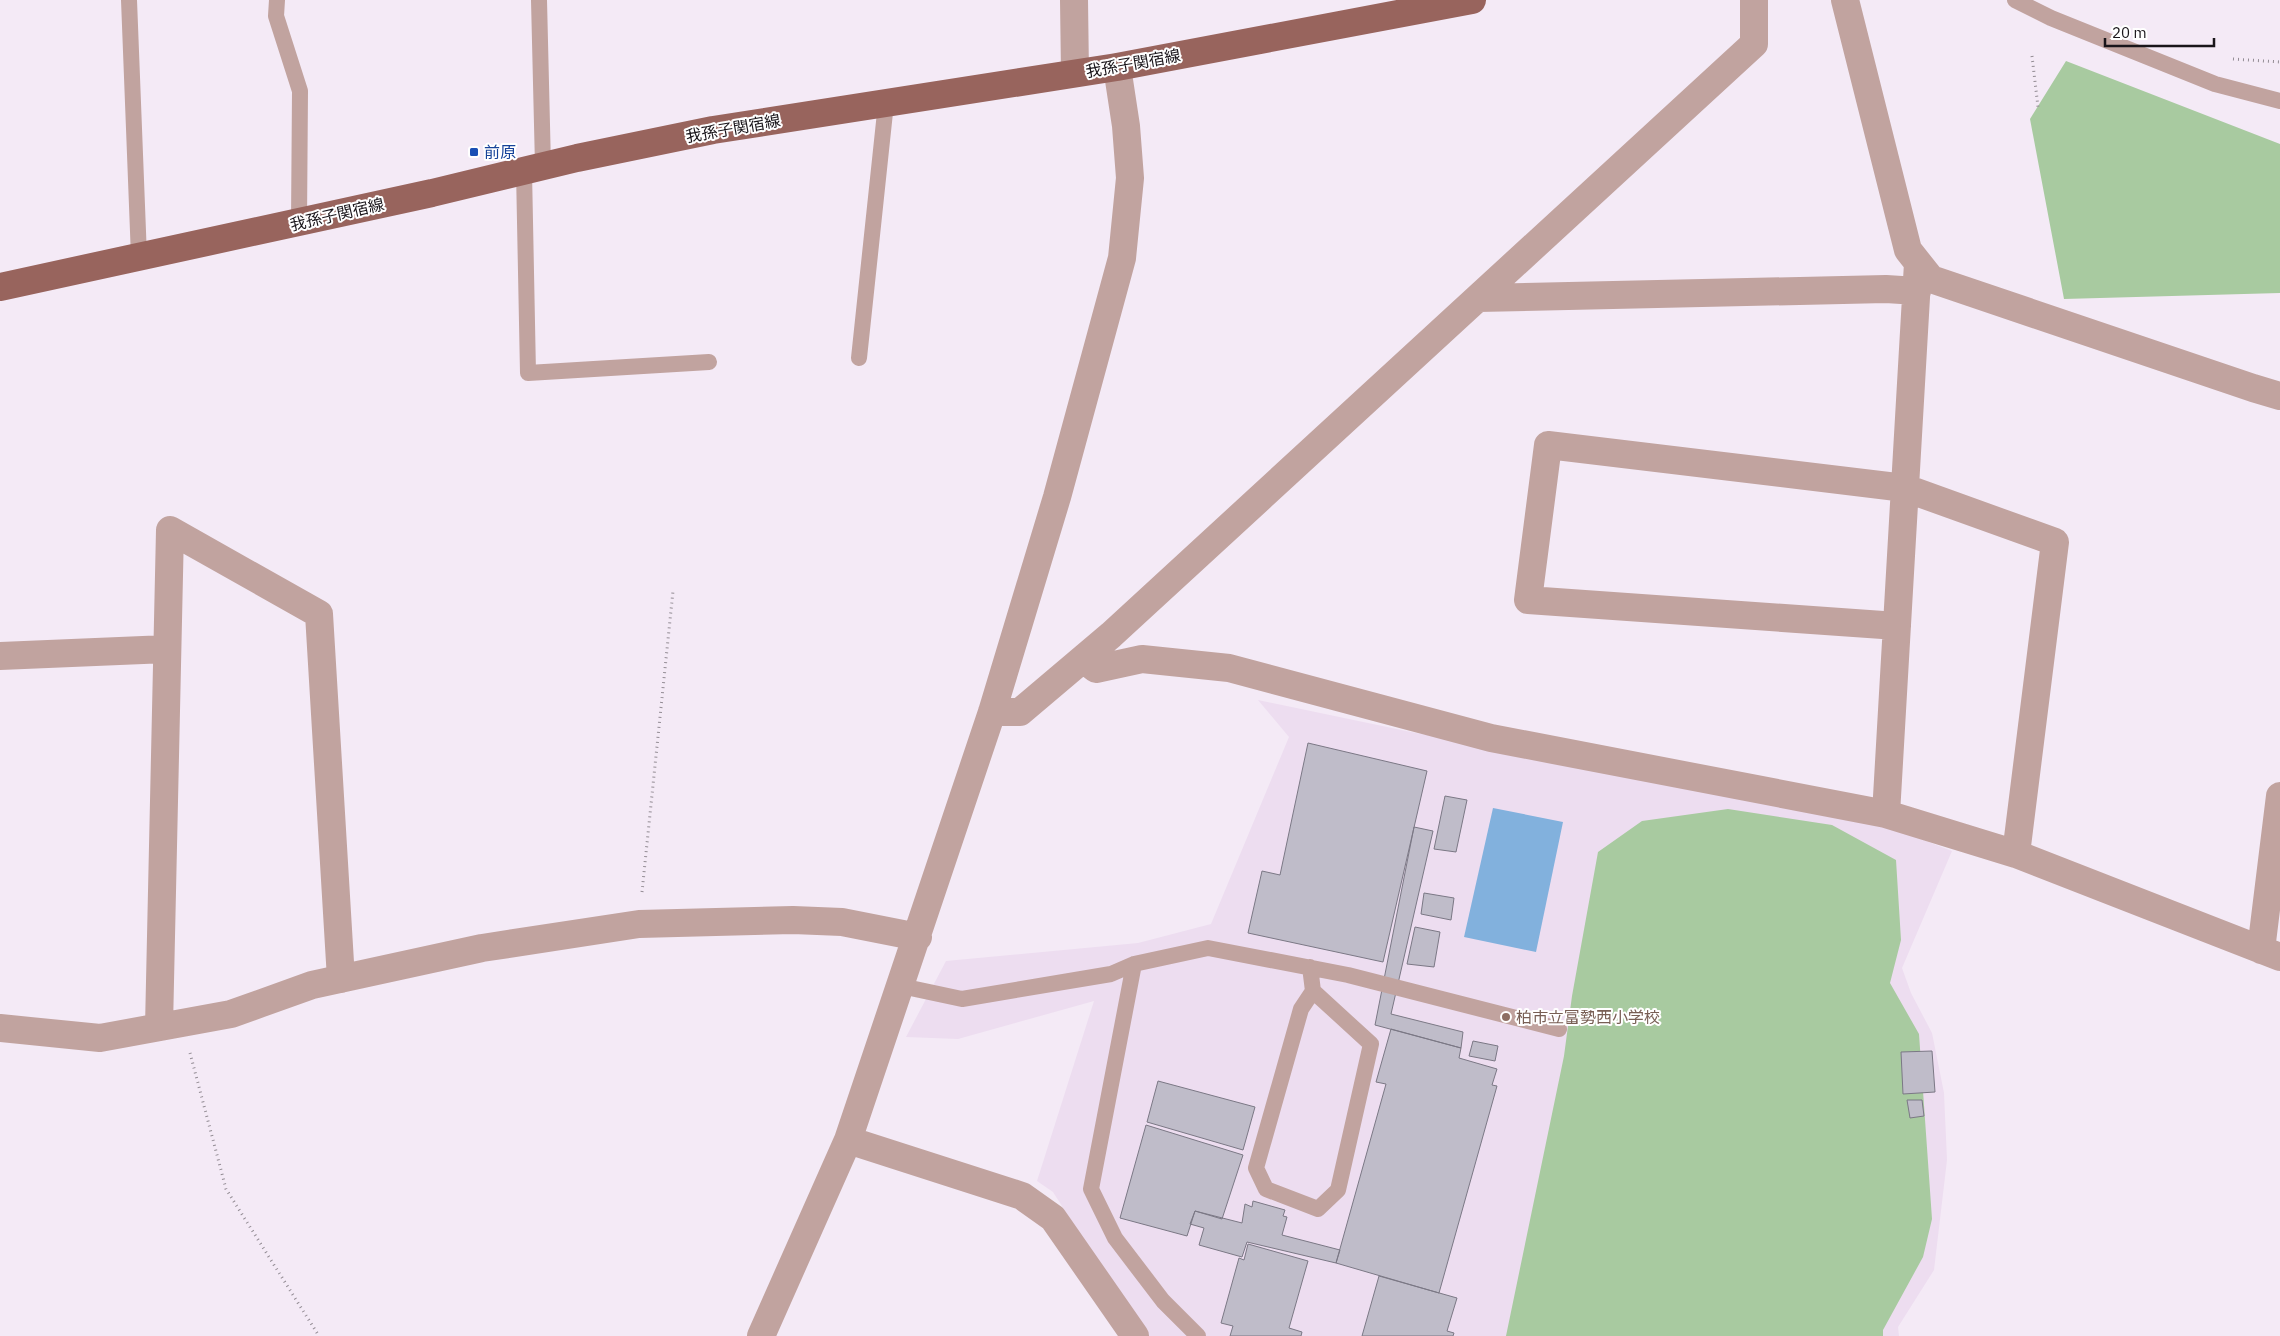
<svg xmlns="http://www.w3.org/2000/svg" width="2280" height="1336" viewBox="0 0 2280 1336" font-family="'IBM Plex Sans','Noto Sans JP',sans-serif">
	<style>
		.built { fill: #edddf0 }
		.green { fill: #a8caa0 }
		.water { fill: #82b1dd }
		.building { fill: #bfbcc9; stroke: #7b7885 }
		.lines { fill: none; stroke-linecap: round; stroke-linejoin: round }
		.path { stroke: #938c94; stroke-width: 3; stroke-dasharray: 1 4; stroke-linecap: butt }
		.lane { stroke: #c1a39f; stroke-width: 16 }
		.street { stroke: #c1a39f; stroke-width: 28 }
		.primary { stroke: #98645d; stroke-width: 28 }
		.transit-dot { fill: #1a4fb4; stroke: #fff; stroke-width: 2 }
		.education-dot { fill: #8d6e63; stroke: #fff; stroke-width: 2 }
		.labels { text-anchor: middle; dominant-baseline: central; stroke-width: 4; stroke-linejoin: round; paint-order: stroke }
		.street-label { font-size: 16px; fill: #19151a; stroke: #fff }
		.transit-label { font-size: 16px; fill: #164399; stroke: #fff; text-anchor: start }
		.education-label { font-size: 16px; fill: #785e54; stroke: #fff; text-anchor: start }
	</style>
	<rect width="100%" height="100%" fill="#f4eaf6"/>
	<path class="built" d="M1258,700L1411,732L1864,817L1952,851L1902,968L1911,993L1932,1033L1944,1093L1947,1160L1934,1270L1898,1327L1899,1336H1145L1053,1192L1037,1181L1094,1001L958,1039L906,1037L946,961L1138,943L1211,924L1289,737Z"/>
	<path class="green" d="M2066,61L2280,144V293L2064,299L2030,119Z
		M1728,809L1832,825L1896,860L1901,940L1890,983L1919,1034L1932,1219L1923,1257L1883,1330V1336H1506L1564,1056L1572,996L1598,852L1642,821Z"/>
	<path class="water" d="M1493,808L1563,822L1536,952L1464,937Z"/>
	<path class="building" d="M1308,743L1427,771L1383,962L1248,933L1262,871L1280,875Z
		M1445,796L1467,800L1456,852L1434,849Z
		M1414,827L1433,831L1391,1014L1463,1032L1461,1048L1375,1025Z
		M1424,893L1454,898L1451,920L1421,914Z
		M1415,927L1440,932L1434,967L1407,964Z
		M1391,1029L1461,1048L1459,1058L1497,1069L1492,1085L1497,1086L1439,1293L1336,1263L1386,1084L1376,1082Z
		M1473,1041L1498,1046L1495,1061L1469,1056Z
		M1932,1051L1935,1092L1903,1094L1901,1052Z
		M1158,1081L1255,1107L1243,1150L1147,1122Z
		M1907,1100H1922L1924,1116L1910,1118Z
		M1146,1125L1243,1155L1222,1219L1195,1211L1187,1236L1120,1218Z
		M1253,1201L1285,1210L1283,1216L1287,1217L1282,1235L1340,1250L1336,1263L1247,1242L1242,1257L1199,1245L1204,1228L1190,1224L1195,1211L1242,1223L1245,1204L1252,1207Z
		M1248,1244L1308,1261L1289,1328L1302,1332L1301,1336H1230L1233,1326L1221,1323L1239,1258L1244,1260Z
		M1379,1276L1457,1298L1447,1331L1454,1333L1453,1336H1362Z"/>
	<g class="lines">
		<path class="path" d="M2032,56L2038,107
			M2233,59L2280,62
			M642,892L673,591
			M190,1053L226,1189L319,1336"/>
		<path class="lane" d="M129,0L139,257
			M277,0L276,16L300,91L299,222
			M539,0L543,166
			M2015,0L2051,18L2215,84L2280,101
			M524,171L528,373L709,362
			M859,358L886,103
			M1134,964L1091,1189L1115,1238L1163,1301L1198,1336
			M1310,967L1313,991L1371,1044L1338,1190L1318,1209L1266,1189L1256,1168L1301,1009L1313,991
			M901,986L962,999L1111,974L1134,964L1208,948L1348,975L1559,1029"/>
		<path class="street" d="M1074,0L1075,73
			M1845,0L1908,250L1931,279L2253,388L2280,396
			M1478,298L1886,289L1917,291
			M1897,626L1528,600L1548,445L1905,488L2055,542L2016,854
			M0,656L167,649
			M1083,659L1096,669L1142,659L1229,668L1491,738L1886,814L2016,854L2280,957
			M992,712H1020L1111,635L1754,44V0
			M1886,814L1918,263
			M2261,950L2280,796
			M159,1027L170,530L319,614L341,979
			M0,1028L100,1038L231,1014L312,985L482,948L639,924L793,920L842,922L918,937
			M848,1140L1022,1196L1053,1218L1135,1336
			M761,1336L848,1140L992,712L1057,497L1122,258L1130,178L1126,126L1117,67"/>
		<path class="primary" d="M0,287L432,193L577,158L713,130L1117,67L1472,0"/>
	</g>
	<rect class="transit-dot" x="469" y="147" width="10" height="10" rx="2.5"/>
	<circle class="education-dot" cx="1506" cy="1017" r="5"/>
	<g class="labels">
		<g class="street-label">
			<text transform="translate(1133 63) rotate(-10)">我孫子関宿線</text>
			<text transform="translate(733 128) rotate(-10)">我孫子関宿線</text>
			<text transform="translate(337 214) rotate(-13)">我孫子関宿線</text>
		</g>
		<g class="transit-label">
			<text x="484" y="152">前原</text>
		</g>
		<g class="education-label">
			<text x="1516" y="1017">柏市立富勢西小学校</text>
		</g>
	</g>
	<path d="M2105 38v8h109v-8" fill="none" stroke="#19151a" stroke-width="2.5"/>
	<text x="2112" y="38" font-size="15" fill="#19151a" stroke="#ffffff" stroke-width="4" paint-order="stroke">20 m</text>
</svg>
